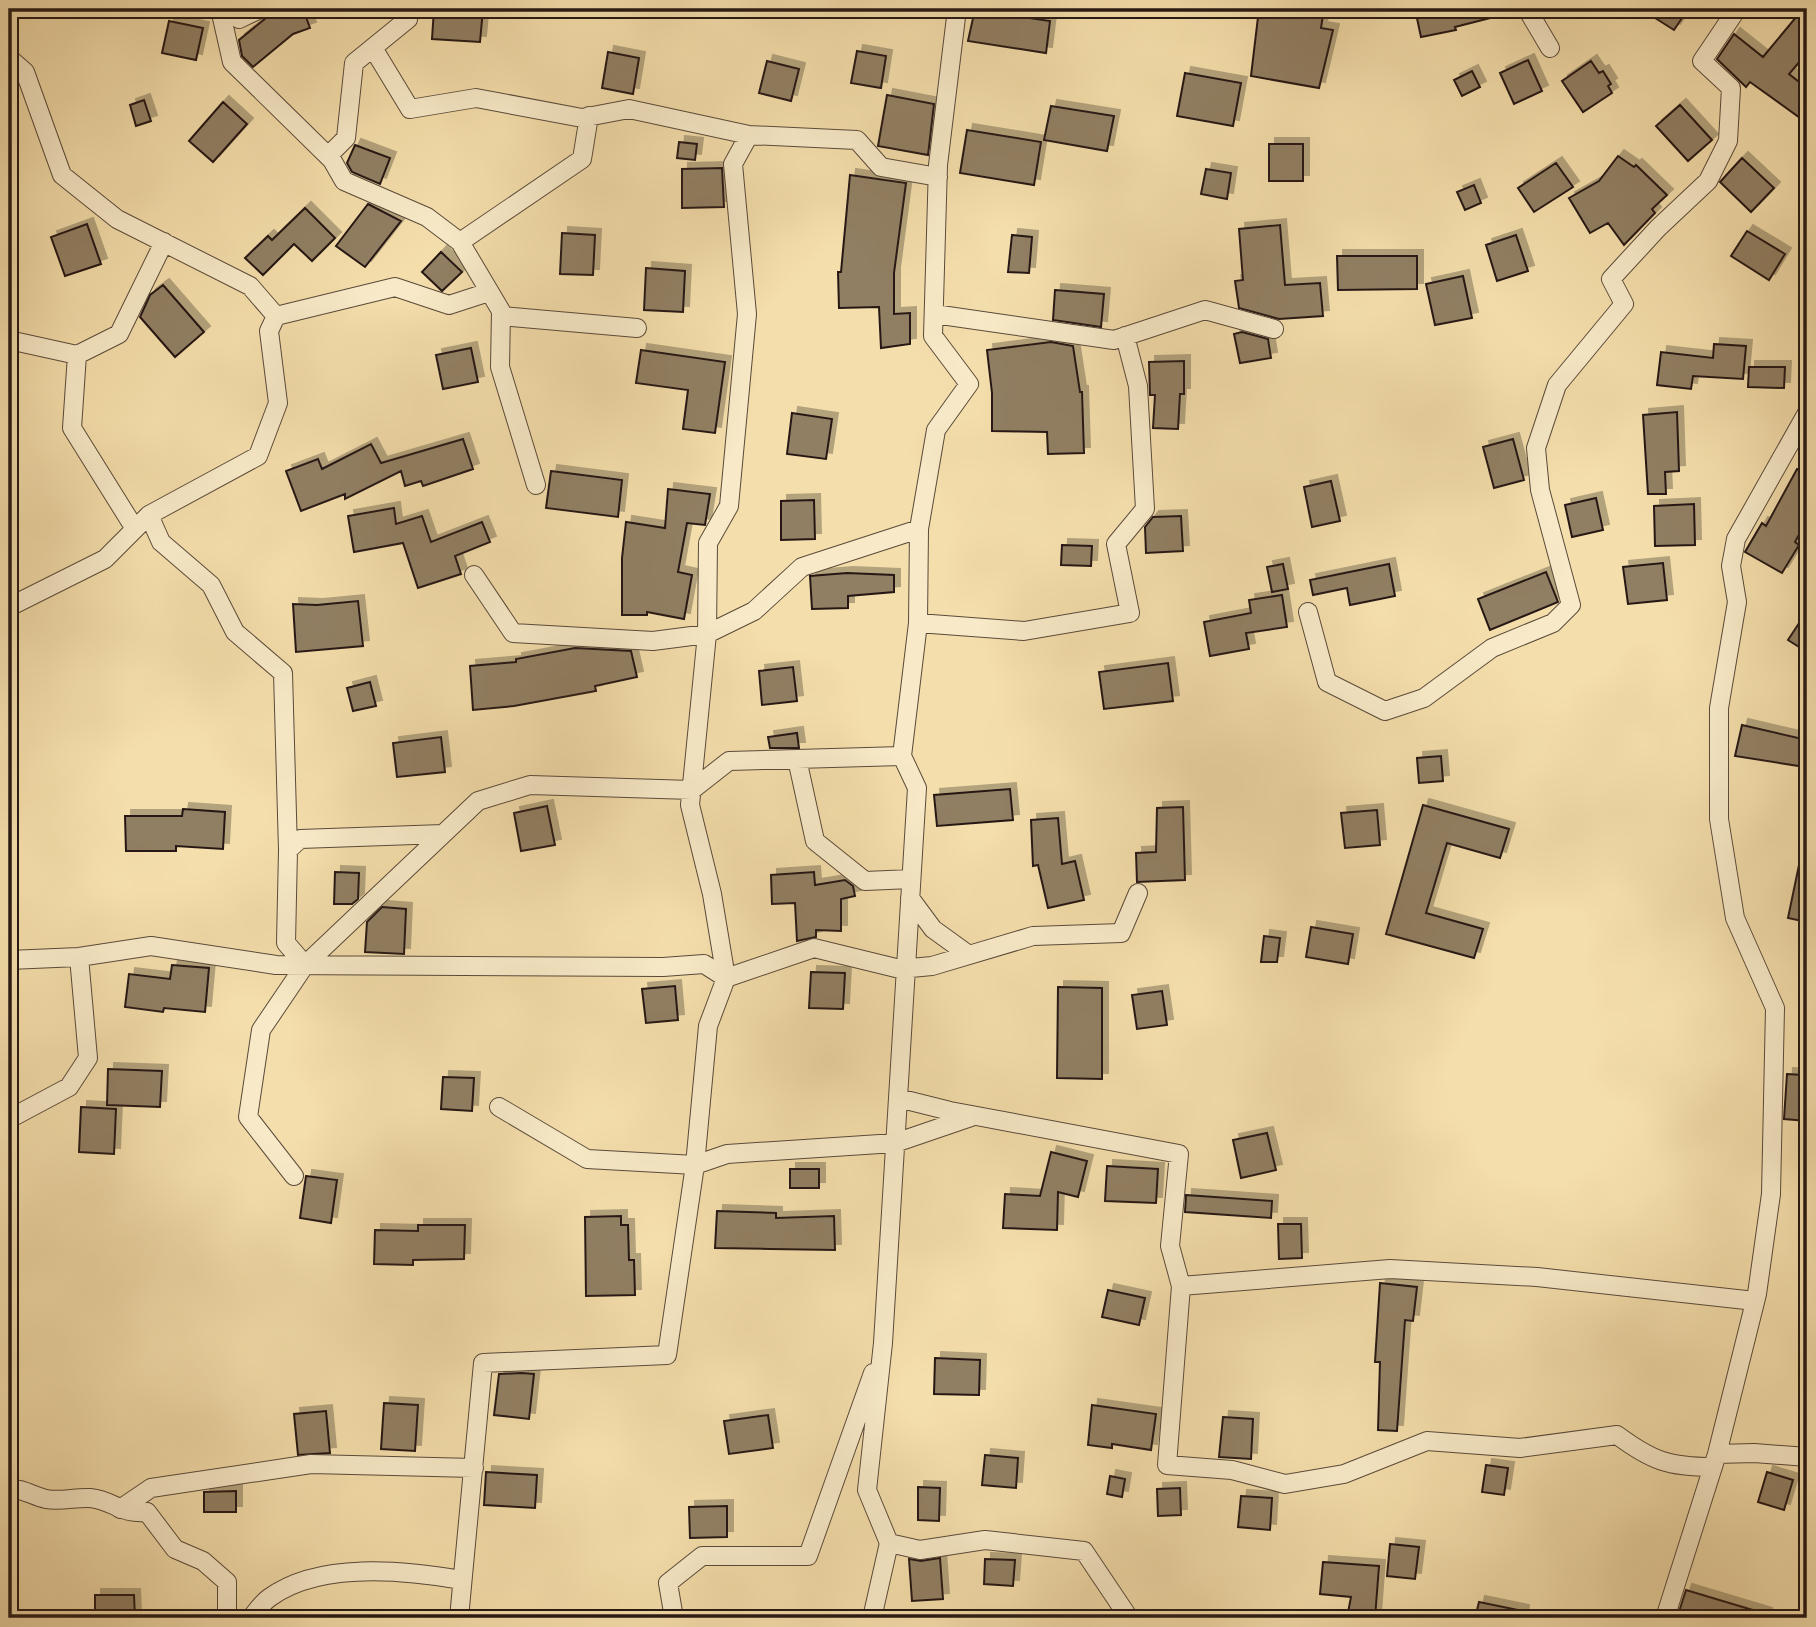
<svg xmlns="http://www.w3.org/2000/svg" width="1816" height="1627" viewBox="0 0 1816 1627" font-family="'EB Garamond',serif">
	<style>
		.building { fill: #917f63; stroke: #261914; stroke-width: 2; filter: url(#shadow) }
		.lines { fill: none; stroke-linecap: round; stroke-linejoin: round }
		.minor-casing { stroke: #5a4a3a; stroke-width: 20 }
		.minor { stroke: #f8eac8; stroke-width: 18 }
	</style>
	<defs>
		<filter id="shadow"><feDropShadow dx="6" dy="-6" stdDeviation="0" flood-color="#0004"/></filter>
	</defs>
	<rect width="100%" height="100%" fill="#f4deab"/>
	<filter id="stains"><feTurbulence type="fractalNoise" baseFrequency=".00286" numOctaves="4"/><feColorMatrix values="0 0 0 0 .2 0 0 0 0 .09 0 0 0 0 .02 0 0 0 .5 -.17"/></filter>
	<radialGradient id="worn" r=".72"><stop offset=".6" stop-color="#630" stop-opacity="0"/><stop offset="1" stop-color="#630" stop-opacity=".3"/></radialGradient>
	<path class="building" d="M277,9H303L310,28L293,34L253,67L242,56L239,40Z
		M434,9H483L480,42L432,39Z
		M975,9H1010L1009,15L1050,21L1046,53L968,41Z
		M1263,9H1324L1321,28L1333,30L1319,88L1251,76L1258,17L1262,18Z
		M1415,9H1505L1506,14L1455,27L1456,30L1421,37Z
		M1641,9H1688L1674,30Z
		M1797,16L1807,25V53L1789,74L1807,88V123L1750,82L1746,87L1717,59L1734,34L1763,57Z
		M169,21L203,28L196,60L162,53Z
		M857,51L886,56L881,88L851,83Z
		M608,52L639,58L633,94L602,88Z
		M1528,60L1542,91L1514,104L1500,73Z
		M767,61L799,69L791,101L759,93Z
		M1591,61L1599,73L1603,71L1611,84L1608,86L1612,93L1583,112L1562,81Z
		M1472,71L1480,87L1462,96L1454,80Z
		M1185,73L1241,83L1233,126L1177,116Z
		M887,95L934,104L928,155L878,146Z
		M144,100L151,121L136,126L130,105Z
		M223,102L247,124L213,162L189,141Z
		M1680,105L1712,140L1688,161L1656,126Z
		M1051,106L1114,116L1107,151L1044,140Z
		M967,130L1041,142L1034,185L960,173Z
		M679,142L697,144L695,160L677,158Z
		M1269,144H1303V181H1269Z
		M355,145L390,158L380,184L352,172L347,163Z
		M1618,156L1634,167L1636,165L1667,195L1652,209L1655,213L1624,245L1608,223L1590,233L1569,198L1599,181Z
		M1742,158L1774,188L1751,212L1720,182Z
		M1556,163L1573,187L1534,212L1518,188Z
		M722,168L724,207L682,208V169Z
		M1206,169L1231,173L1227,199L1201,194Z
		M850,175L906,183L894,273V314L910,313V344L881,348L879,307L839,308L838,272H841Z
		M1474,185L1481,203L1465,210L1457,192Z
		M368,204L401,221L365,267L336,246Z
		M305,208L335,238L312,261L294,244L263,275L245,258L268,236L272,240Z
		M87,224L101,264L65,276L51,237Z
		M1280,225L1285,285L1320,283L1323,316L1279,319L1239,308L1235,281L1243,280L1239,229Z
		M1747,231L1785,254L1769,280L1731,256Z
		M562,233L595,235L593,275L560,274Z
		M1012,235L1032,237L1029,273L1008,272Z
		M1516,235L1528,271L1497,281L1486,245Z
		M441,252L462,272L442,291L422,272Z
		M1337,256H1417V289L1338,290Z
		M646,268L685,271L683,312L644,310Z
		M1463,276L1472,318L1435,325L1426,284Z
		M163,285L204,332L175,357L140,317L150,295Z
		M1055,290L1104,294L1101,327L1053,320Z
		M1242,332L1268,339L1271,358L1240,363L1234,334Z
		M1051,342L1073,346L1080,392H1082L1084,453L1048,454L1047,432L992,431V393L987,350Z
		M1714,344L1746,346L1743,379L1693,376L1691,389L1657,385L1661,352L1713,358Z
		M471,348L478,382L443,389L436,355Z
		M641,350L725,362L715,433L683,429L688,390L636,383Z
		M1184,361V394H1180L1178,429L1153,428L1155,395H1150L1149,362Z
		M1749,367H1785L1784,388L1748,387Z
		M1677,412L1679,471L1665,472L1666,494H1648L1643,415Z
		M792,413L832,419L826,459L787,454Z
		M463,439L473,469L423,486L421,481L405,486L401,471L345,499V494L301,511L286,471L318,459L322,469L371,444L381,463Z
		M1513,439L1524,480L1494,488L1483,447Z
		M1797,469L1807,474V520L1795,542L1799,545L1782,573L1745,552L1762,523L1766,526Z
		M551,471L622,480L618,517L546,508Z
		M1331,481L1340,521L1312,527L1304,487Z
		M668,489L710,494L705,525L687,523L678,572L692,575L684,619L647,612V615H622V558L626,522L665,528Z
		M1596,498L1603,530L1572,537L1565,505Z
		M814,500L815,539L781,540V501Z
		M1694,504L1695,545L1655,546L1654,506Z
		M394,508L396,524L422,516L431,542L482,522L490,542L455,556L461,574L418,588L403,543L354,552L348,516Z
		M1181,516L1183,551L1146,553L1145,527L1153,517Z
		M1062,545L1092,546L1091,566L1061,565Z
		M1663,563L1667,600L1628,604L1623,567Z
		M1283,564L1288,589L1272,592L1267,567Z
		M1389,564L1395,596L1350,605L1347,588L1313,595L1310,580Z
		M1546,572L1558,602L1490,630L1478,599Z
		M847,573L894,575V592L848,596V608L812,609L810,576Z
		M1282,595L1287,627L1246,633L1249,649L1210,656L1204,622L1251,613L1249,600Z
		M358,601L363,646L296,652L293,604L317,605Z
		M1807,611V652L1788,640Z
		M575,648L631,651L637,677L595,686L596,691L514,706L473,710L470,666L516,662V659Z
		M1168,663L1173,701L1104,709L1099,672Z
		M793,667L797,701L762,705L759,671Z
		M370,682L376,706L353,711L347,688Z
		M1742,725L1807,740L1805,767L1735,756Z
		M797,733L799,748H770L768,737Z
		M441,737L445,772L397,777L393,743Z
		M1441,756L1443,781L1419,783L1417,758Z
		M1010,789L1013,820L937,826L934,795Z
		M1423,805L1509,829L1500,858L1447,843L1426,913L1483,929L1474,958L1386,934Z
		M547,806L555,845L521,851L514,813Z
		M1183,807L1185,880L1137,882L1136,853L1156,852L1157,808Z
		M183,809L225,812L223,849L176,846V851H126L125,816H182Z
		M1377,810L1380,845L1345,848L1341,813Z
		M1058,818L1062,864L1075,861L1084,900L1048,908L1038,865L1033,866L1031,820Z
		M1800,860L1807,861V922L1788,918Z
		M335,872L359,873L358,899L352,904H334Z
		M814,872L815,885L845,880L853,886L855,896L841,899V931L816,930V937L797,941L795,903L772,904L771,875Z
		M382,907L406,909L404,954L365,952L367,922Z
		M1311,927L1353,934L1348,964L1306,957Z
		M1264,936L1280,938L1277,962H1261Z
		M172,965L209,968L205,1012L164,1008L163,1012L125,1007L129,974L170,979Z
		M811,972L845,973L843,1009L809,1008Z
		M675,986L678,1020L646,1023L642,989Z
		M1058,987L1102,988V1079L1057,1078Z
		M1162,991L1167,1025L1137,1029L1132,995Z
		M108,1069L162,1071L160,1107L107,1105Z
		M1787,1074L1803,1075L1802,1094H1807V1121L1784,1119Z
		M443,1077L474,1078L472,1111L441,1109Z
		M81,1107L116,1109L114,1154L79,1152Z
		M1267,1133L1276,1170L1241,1178L1233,1140Z
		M1051,1152L1087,1161L1078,1197L1058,1192L1057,1230L1003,1228L1005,1194L1040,1196Z
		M1107,1166L1158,1169L1156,1203L1105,1201Z
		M790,1169H819V1188H790Z
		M306,1176L337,1180L331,1223L300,1218Z
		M1186,1195L1272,1201L1271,1218L1185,1212Z
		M717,1211L776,1213V1218L834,1216L835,1250L715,1248Z
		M621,1216V1225H628L629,1260H634L635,1295L586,1296L585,1217Z
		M1278,1224H1301L1302,1258L1279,1259Z
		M418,1225H465L464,1259L413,1260V1265L374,1264L375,1230L418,1231Z
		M1380,1283L1417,1287L1413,1321L1405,1320L1397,1431L1378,1430L1380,1362H1375Z
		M1108,1290L1145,1298L1139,1325L1102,1317Z
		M935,1358L980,1360L979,1395L934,1394Z
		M522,1373L534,1374L529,1419L494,1415L499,1374Z
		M384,1403L418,1405L415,1451L381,1449Z
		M1092,1405L1156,1414L1151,1450L1112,1444V1448L1088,1445Z
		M326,1411L330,1453L298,1455L294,1414Z
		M768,1415L773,1448L729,1454L724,1421Z
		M1223,1417L1253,1419L1251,1459L1219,1457Z
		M985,1455L1018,1458L1016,1488L982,1485Z
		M1486,1465L1508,1468L1504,1495L1482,1492Z
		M486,1472L537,1475L535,1508L484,1505Z
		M1767,1472L1793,1480L1784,1510L1758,1502Z
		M1110,1476L1125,1479L1122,1497L1107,1494Z
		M918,1487L940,1488L939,1521L918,1520Z
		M1180,1488L1181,1515L1158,1516L1157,1489Z
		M236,1491V1512H204V1492Z
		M1241,1496L1272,1498L1270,1530L1238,1527Z
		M727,1506V1537L690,1538L689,1507Z
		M1390,1544L1419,1547L1415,1579L1387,1576Z
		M940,1558L943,1599L912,1601L909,1559L921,1561Z
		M985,1559L1015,1560L1013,1586L984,1584Z
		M1323,1562L1379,1566L1375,1618H1347L1351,1597L1320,1594Z
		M1686,1590L1766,1614L1765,1618H1677Z
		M95,1595H134L135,1618H95Z
		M1479,1602L1523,1611L1522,1618H1475Z"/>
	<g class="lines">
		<g class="minor-casing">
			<path id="minor" d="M220,9L232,62L332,160L344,181L427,217L460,242L501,311L500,367L536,485
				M221,9L239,19L260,9
				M1527,9L1550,48
				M373,48L410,109L476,98L582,118L629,109L749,135L857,140L881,167L938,177
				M9,58L25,72L62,175L117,219L250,286L276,316L395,287L449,305L489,292
				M328,156L346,138L354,63L408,19L407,9
				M460,242L582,159L589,116
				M934,314L1114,340L1205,310L1274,329
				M501,316L637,328
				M9,340L77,355
				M149,515L161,542L211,585L235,632L283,673L288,850L286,943L305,965
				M135,529L72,428L77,355L119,334L164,242
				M474,575L513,633L653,641L707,634L754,611L802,567L919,529
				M9,607L105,559L149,515L258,456L278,403L269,331L276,316
				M1308,612L1327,682L1385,711L1424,698L1492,648L1553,623L1571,605L1540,490L1536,448L1557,385L1624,304L1611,279L1658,228L1708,181L1728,141L1731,88L1702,61L1737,9
				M918,623L1024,631L1130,613L1116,544L1145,509L1138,386L1125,336
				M797,759L815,841L865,881L911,879
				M288,850L300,839L443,834
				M910,898L933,929L969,955
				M9,960L79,957L151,946L276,965L663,967L704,964L726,978L814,948L900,969L932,966L1033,936L1121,933L1138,893
				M898,1098L950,1111L1179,1154L1170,1246L1181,1286L1167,1465L1232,1470L1285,1484L1344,1474L1427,1441L1520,1448L1617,1435C1652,1461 1669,1467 1713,1467
				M499,1107L587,1159L695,1165L727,1154L895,1143L971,1117
				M9,1119L69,1087L88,1058L79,957
				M294,1176L248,1117L261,1030L305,965L478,801L530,785L692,790L729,761L902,756
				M1181,1286L1390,1269L1537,1277L1755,1301
				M1717,1454L1754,1453L1807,1457
				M9,1489C23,1488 32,1496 46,1499C60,1502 76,1497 90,1498C116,1501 118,1514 147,1512L175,1549L203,1561L227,1582V1618
				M120,1509L151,1488L311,1464L474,1468
				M889,1543L920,1550L985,1540L1084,1551L1129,1618
				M251,1618C256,1612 262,1603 269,1598C319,1561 404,1570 461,1580
				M459,1618L483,1363L667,1355L695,1165L708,1026L726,978L712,894L690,805L707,634L708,543L729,506L747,314L733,164L749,135
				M674,1618L668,1583L702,1556H808L873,1373
				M872,1618L889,1543L867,1490L883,1343L917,788L902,756L918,623L919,529L936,430L969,384L933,336L938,165L957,9
				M1665,1618L1717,1454L1757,1294L1771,1194L1775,1008L1735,918L1719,819V708L1737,602L1731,566L1736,539L1807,413"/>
		</g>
		<use href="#minor" class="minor"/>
	</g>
	<rect width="1816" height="1627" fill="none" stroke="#f4deab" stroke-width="35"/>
	<rect x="10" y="10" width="1795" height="1606" fill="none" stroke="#261914" stroke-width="3.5"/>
	<rect x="18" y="18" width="1781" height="1592" fill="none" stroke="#261914" stroke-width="2"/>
	<rect width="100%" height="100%" filter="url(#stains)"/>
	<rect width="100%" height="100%" fill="url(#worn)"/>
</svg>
